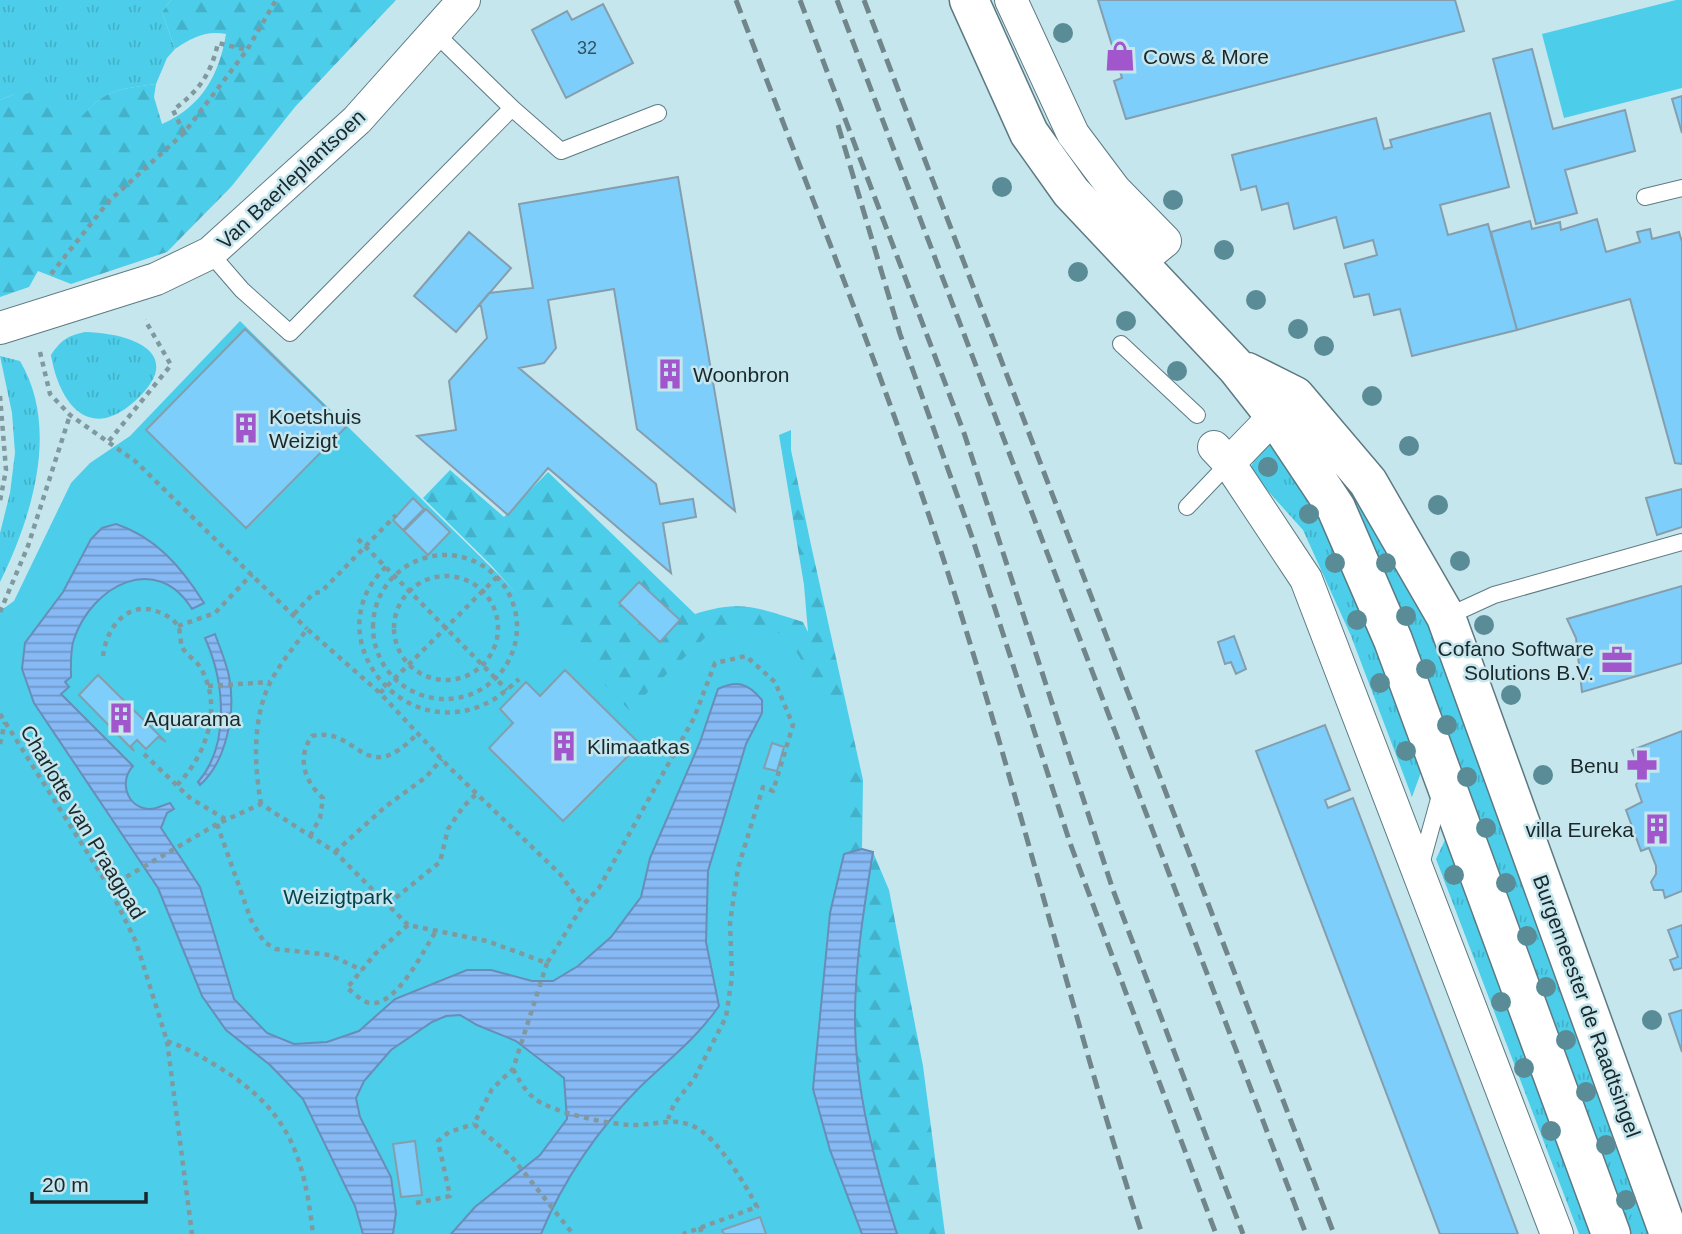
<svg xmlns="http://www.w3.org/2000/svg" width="1682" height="1234" viewBox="0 0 1682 1234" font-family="Helvetica,sans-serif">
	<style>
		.grass { fill: url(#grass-tufts) }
		.forest { fill: url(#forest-firs) }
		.park { fill: #4cceea }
		.water { fill: url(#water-rules); stroke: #678eb8; stroke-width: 2 }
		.building { fill: #7dcefb; stroke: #859ead; stroke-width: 2 }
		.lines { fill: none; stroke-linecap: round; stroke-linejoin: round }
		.lane-casing { stroke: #5d7a82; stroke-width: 18 }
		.street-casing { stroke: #5d7a82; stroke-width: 34 }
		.secondary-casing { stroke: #5d7a82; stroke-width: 41 }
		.path { stroke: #80999f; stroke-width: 4.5; stroke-dasharray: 5 5; stroke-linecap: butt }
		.lane { stroke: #fff; stroke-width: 16 }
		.street { stroke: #fff; stroke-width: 32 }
		.secondary { stroke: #fff; stroke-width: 38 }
		.rail { stroke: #70868b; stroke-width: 5; stroke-dasharray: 14 7; stroke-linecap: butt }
		.tree { fill: #598c97 }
		.labels { text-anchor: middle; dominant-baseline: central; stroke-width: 5; stroke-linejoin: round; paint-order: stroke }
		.number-label { font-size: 18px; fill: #34525f }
		.poi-label { font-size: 21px; fill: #1b282b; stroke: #c6e6ee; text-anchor: start }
		.street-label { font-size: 21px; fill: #1b282b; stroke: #c6e6ee }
		.park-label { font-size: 21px; fill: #00434f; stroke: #c6e6ee }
	</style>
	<defs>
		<pattern id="grass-tufts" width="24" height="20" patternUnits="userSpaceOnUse" patternTransform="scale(1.75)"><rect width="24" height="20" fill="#4cceea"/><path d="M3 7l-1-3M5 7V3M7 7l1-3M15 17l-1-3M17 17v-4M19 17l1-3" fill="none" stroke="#42b1c9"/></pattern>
		<pattern id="forest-firs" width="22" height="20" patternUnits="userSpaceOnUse" patternTransform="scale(1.75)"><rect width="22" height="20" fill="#4cceea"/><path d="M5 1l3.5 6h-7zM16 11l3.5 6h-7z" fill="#42b1c9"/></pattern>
		<pattern id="water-rules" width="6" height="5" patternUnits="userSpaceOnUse" patternTransform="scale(1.75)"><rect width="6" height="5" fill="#87b9f5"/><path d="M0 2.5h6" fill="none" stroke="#6e96c7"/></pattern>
	</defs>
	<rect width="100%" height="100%" fill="#c6e6ee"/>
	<path class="grass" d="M0,0H171L162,12L175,49L167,58L156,84C114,90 103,90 76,124L14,94L0,100Z
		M85,332C131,333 188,353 135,401C89,443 59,403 51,355C61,340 67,336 85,332Z
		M0,356L20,361C60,428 32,517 0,582V533L10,493L15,453L12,413Z
		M1302,420L1358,494L1435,627L1662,1234H1628Z
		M1277,435L1324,504L1427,756L1412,797L1351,636L1303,530L1249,470L1262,447Z
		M1452,825L1597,1234H1579L1436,859Z"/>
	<path class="forest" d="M171,0H396L295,107L231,187L167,252L71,284L38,271L29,287L0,297V100L14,94L46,93L76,123C104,90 113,90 156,84L154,97L162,124C201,107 219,76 226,34C206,30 191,38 175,49L162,12Z
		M791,430V450L811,545L863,780L862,849L844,855L700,742L275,683L540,620L490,564L423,498L450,470L504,517L548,472L695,614C742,599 758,608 803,622L808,632L804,585L779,435Z
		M873,852L889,890L923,1066L945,1234H897C875,1165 855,1091 855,1018C855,963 864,907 873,852Z"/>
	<path class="park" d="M1676,0H1682V88L1564,118L1542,34Z
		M240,321L497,573L629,710L711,632L785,633L846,734L844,1024L888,1234H0V611L14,601L71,483L90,463L130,436Z"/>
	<path class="water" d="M116,524C156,537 182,568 204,603L192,609C156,551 92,586 74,639C70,650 71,666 71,677L65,682L69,687L61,694L133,766C119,781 126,806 148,809C155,810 163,805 170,803L174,809L167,813L161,828L200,887L234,999L267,1033L294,1044L327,1042L359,1031L395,999L467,970H491L532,981H553L578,966L611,937L641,897L650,858L700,742L718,689C737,680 748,683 762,700V713L746,744L708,871L706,942L719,1006C697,1038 668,1060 640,1087C599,1128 563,1180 541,1234H451L475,1207L540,1155L567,1119L564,1078L516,1041L477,1025L460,1015L446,1016L432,1022L391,1050L364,1081L356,1098L360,1117L391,1177L396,1213L393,1234H363L355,1206L303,1099L270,1065L226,1030L202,996L158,888L34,703L22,669L25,643L63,592L91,539L102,528Z
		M215,634C220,648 226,662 229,676C236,711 227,761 200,785L198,782C231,744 224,680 205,638Z
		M862,849L873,852C864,907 855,963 855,1018C855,1091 875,1165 897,1234H862L830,1150L813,1089L830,913L844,854Z"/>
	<path class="building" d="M1098,0H1455L1464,31L1126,119L1114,81L1122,78Z
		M603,4L633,63L566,98L532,30L567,11L572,20Z
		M1532,49L1553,129L1625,110L1635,151L1565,170L1577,213L1536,224L1493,59Z
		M1682,96V133L1672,99Z
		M1490,113L1509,187L1440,205L1448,235L1488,224L1517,330L1412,356L1400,309L1374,315L1369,294L1354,297L1345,264L1377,255L1373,240L1344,248L1336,217L1294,229L1288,203L1262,210L1256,186L1241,190L1232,155L1376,118L1384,149L1392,147L1390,140Z
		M678,177L735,511L637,429L614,289L548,300L556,348L544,363L519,368L656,484L660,504L693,499L696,517L663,523L671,573L548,468L508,515L417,436L456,430L449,381L487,338L481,306H478L489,293L533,288L519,204Z
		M1597,219L1606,252L1640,242L1637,232L1650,229L1652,239L1679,232L1682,242V464L1675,463L1630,299L1517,330L1491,232L1530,221L1532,229L1560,222L1561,230Z
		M469,232L511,268L456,332L414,296Z
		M245,329L346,427L246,528L146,430Z
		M1682,489V527L1657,535L1646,498Z
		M413,498L424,509L403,530L393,520Z
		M426,509L450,532L428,555L404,531Z
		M639,582L680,620L660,642L619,603Z
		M1682,586V663L1582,692L1576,638L1567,619Z
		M1234,636L1246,669L1236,674L1231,662L1225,664L1218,642Z
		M565,670L640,744L563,821L489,748L513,723L500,709L526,682L540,696Z
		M98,675L166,742L158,737L146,749L137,740L131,746L134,751L79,695Z
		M1325,725L1350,790L1325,800L1328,808L1353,798L1518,1234H1440L1256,751Z
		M1682,731V891L1665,898L1663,890H1654L1651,882L1656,874V866L1649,848L1641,851L1626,810L1642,802L1636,785L1641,775L1632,750Z
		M772,743L784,747L777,771L764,768Z
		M1682,925V968L1674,970L1670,960L1678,957L1668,930Z
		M1682,1010V1052L1669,1014Z
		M415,1141L422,1195L401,1197L393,1144Z
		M760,1217L766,1234H724L722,1230Z"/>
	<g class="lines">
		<g class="lane-casing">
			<path id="lane" d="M512,108L561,151L658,113
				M1645,197L1682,188
				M210,253L242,290L290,333L512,108L435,33
				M1121,344L1197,415
				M1187,507L1229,463
				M1446,617L1494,595L1682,542
				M1420,868L1441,792"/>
		</g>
		<g class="street-casing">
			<path id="street" d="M1011,0L1073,134L1115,190L1165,241L1138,263
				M0,328L156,279L210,253L357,120L464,0
				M1214,447L1229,463L1306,579L1557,1234
				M1229,463L1291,399"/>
		</g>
		<g class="secondary-casing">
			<path id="secondary" d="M969,0L1029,133L1071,192L1237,368L1274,415L1336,508L1393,640L1611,1234
				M1247,372L1295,396L1368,482L1446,617L1669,1234"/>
		</g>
		<path class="path" d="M184,133L173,110C199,91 211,74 218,43L247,50
			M51,274L109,201L184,133L247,50L276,0
			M40,352L50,394L70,415L135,461L307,629
			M0,396L6,470L0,501
			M109,441L171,365L145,320
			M358,539L507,690
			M373 627a72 72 0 1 1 144 0a72 72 0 1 1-144 0Z
			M386,567C315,633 399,744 485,704C497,699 509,688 519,679
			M394 628a52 52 0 1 1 104 0a52 52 0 1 1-104 0Z
			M0,612L28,546L70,415
			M294,614L314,593L321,592L396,515
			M178,626L215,613L252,574
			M103,656C106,629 126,601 156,611C164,614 173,618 178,626C181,632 180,641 182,647C186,655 196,660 200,667C224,706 206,756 177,785
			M208,686L270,682
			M380,693L497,577
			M0,714L109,887L136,942L167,1041L192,1234
			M0,744L5,722
			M144,754L190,798L225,819
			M261,804C254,764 252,716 272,679C282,661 295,646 307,629L380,693L449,767L560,874L583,905
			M217,824L251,920L264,942L276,949L330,955L362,970
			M310,836L320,818L323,798C305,782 296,758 312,736C359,725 363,791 418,733
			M335,852L385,807L426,777L442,759
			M109,887L217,824L261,804L335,852L408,925L487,941L547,963L583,905L599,888L694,718L715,663L746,656L775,682L793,725L773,791L763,787L738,868L730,923L732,977L726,1017L694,1079L674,1104L668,1119
			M388,904L440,862L448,829L463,807L477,793
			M408,925L375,954L347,988C354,993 362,1002 370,1003C396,1007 424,950 436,931
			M547,963L513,1069L492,1089L474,1124L511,1156L573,1234
			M167,1041C187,1048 202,1057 220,1068C289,1111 304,1155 313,1234
			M513,1069C519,1080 525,1091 535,1099C554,1113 614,1126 638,1125C660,1124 679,1116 700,1130C720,1143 746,1185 757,1207L683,1234
			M416,1203L450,1196L438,1141L449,1132L474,1124
			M700,1227L702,1234"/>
		<use href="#lane" class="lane"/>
		<use href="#street" class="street"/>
		<use href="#secondary" class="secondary"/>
		<path class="rail" d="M736,0C811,197 891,393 955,595C1022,806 1074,1023 1142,1234
			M800,0L964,433L1113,890L1243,1234
			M837,0L1306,1234
			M864,0L1334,1234
			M838,125L900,334L972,537L1070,843L1216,1234"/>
	</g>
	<g class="tree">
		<circle cx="1063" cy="33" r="10"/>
		<circle cx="1002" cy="187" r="10"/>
		<circle cx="1173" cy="200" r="10"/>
		<circle cx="1224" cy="250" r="10"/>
		<circle cx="1078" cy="272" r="10"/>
		<circle cx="1256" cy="300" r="10"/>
		<circle cx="1126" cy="321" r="10"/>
		<circle cx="1298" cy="329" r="10"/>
		<circle cx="1324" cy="346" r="10"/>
		<circle cx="1177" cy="371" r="10"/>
		<circle cx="1372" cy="396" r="10"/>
		<circle cx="1409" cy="446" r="10"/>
		<circle cx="1268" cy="467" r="10"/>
		<circle cx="1438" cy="505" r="10"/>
		<circle cx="1309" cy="514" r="10"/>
		<circle cx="1460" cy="561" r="10"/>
		<circle cx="1335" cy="563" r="10"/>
		<circle cx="1386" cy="563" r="10"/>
		<circle cx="1406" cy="616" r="10"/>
		<circle cx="1357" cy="620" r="10"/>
		<circle cx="1484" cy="625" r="10"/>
		<circle cx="1426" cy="669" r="10"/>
		<circle cx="1380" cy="683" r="10"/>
		<circle cx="1511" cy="695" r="10"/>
		<circle cx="1447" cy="725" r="10"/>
		<circle cx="1406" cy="751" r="10"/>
		<circle cx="1543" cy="775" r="10"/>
		<circle cx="1467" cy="777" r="10"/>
		<circle cx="1486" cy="828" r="10"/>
		<circle cx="1454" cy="875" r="10"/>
		<circle cx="1506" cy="883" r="10"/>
		<circle cx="1527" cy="936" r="10"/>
		<circle cx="1546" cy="987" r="10"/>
		<circle cx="1501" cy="1002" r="10"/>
		<circle cx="1652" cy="1020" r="10"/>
		<circle cx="1566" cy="1040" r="10"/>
		<circle cx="1524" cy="1068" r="10"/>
		<circle cx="1586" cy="1092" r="10"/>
		<circle cx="1551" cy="1131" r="10"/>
		<circle cx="1606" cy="1145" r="10"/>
		<circle cx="1626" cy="1200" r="10"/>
	</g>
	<defs>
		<g id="shop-bare" transform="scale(2.415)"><path d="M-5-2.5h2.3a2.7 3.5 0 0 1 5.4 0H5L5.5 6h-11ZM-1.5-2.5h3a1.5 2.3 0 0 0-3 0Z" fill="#a157cb" stroke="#c6e6ee" stroke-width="2.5" paint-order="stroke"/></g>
		<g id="building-bare" transform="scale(2.415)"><path d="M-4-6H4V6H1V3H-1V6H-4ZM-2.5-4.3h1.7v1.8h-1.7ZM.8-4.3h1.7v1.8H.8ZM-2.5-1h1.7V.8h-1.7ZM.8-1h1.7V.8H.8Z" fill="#a157cb" stroke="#c6e6ee" stroke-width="2.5" paint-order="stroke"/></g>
		<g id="office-bare" transform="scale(2.415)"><path d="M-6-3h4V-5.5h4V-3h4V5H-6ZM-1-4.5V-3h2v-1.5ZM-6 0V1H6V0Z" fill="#a157cb" stroke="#c6e6ee" stroke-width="2.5" paint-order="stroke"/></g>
		<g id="pharmacy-bare" transform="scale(2.415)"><path d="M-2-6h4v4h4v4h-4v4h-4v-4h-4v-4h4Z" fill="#a157cb" stroke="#c6e6ee" stroke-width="2.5" paint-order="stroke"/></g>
	</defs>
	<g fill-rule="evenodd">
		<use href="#shop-bare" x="1120" y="56"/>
		<use href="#building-bare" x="670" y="374"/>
		<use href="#building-bare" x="246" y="428"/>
		<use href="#office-bare" x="1617" y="660"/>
		<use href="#building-bare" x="121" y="718"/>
		<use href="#building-bare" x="564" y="746"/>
		<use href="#pharmacy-bare" x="1642" y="765"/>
		<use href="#building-bare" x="1657" y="829"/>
	</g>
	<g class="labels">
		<g class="number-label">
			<text x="587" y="48">32</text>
		</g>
		<g class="poi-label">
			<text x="1143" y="56">Cows &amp; More</text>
			<text x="693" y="374">Woonbron</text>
			<text x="269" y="416">Koetshuis<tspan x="269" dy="24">Weizigt</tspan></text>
			<text x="1594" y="648" text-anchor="end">Cofano Software<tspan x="1594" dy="24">Solutions B.V.</tspan></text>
			<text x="144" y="718">Aquarama</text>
			<text x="587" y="746">Klimaatkas</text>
			<text x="1619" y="765" text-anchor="end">Benu</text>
			<text x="1634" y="829" text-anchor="end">villa Eureka</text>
		</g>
		<g class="street-label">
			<text transform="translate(291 179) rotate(-43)">Van Baerleplantsoen</text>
			<text transform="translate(83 822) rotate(59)">Charlotte van Praagpad</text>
			<text transform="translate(1587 1006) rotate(70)">Burgemeester de Raadtsingel</text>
		</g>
		<g class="park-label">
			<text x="338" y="896">Weizigtpark</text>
		</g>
	</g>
	<path d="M32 1192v10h114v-10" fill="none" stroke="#1b282b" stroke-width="3.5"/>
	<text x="42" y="1192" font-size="21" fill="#1b282b" stroke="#c6e6ee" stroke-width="5" paint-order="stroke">20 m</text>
</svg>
